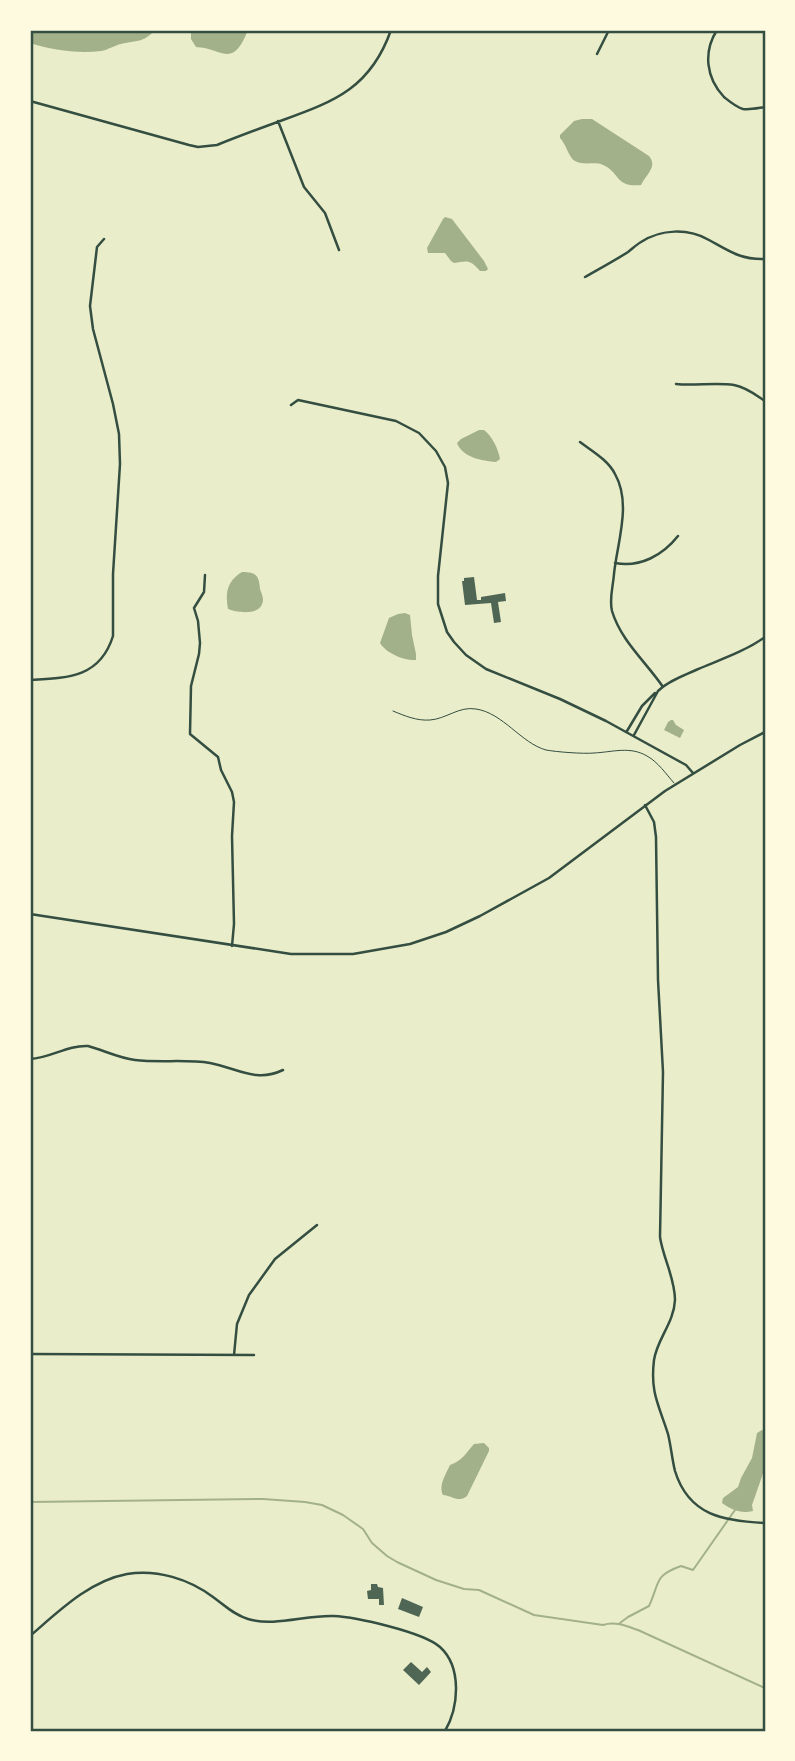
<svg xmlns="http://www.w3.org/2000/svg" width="795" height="1761" viewBox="0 0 795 1761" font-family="'Exo 2',sans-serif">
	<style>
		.water { fill: #a3b18a }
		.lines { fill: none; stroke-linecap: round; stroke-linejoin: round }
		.stream { stroke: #a3b18a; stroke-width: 2 }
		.building { fill: #4f6655 }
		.service { stroke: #344e41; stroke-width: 1 }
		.minor { stroke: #344e41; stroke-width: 2.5 }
		.tertiary { stroke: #344e41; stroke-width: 2.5 }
		.neatline { fill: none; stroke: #344e41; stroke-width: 2.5 }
	</style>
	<rect width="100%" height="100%" fill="#e9edc9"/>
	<path class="water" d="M30,30H155C143,43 138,40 121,44C115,45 108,50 101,51C78,54 52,50 30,43Z
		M191,30H248C232,70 223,48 196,47L191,39Z
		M582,119H592L649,156C658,167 646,174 641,185C615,188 620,172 603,165C595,161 584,166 575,161C569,158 566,144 560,138V135L574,121Z
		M445,217L452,219L484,261L488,269L486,271H480C470,259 467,261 454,263L451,261L445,253H428L427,248L443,219Z
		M479,430H484C492,436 498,448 500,459L496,462C482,461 462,457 457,443L461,439Z
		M242,572C256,572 259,575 260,589C261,592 263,596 263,600C262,616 238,613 228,609C225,593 227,581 242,572Z
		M405,613L410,615L412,635L416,654V660C404,661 386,653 380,643L389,618L398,614Z
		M671,720H673L676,725L684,730L680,738L664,730L668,722Z
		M762,1430L765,1431V1468L752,1505L753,1511C741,1514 732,1510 722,1503L723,1498L738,1487L741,1478L752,1458L757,1433Z
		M484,1443L489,1448V1451L467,1496C458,1503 453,1496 443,1495C438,1486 446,1474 450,1465C462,1461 466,1453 474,1444Z"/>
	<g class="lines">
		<path class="stream" d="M30,1502L263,1499L305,1502L322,1505L343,1515L363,1529L372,1543L387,1556L397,1562L436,1580L464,1589L479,1590L534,1615L603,1625C615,1621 626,1626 638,1630L765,1688
			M620,1623L628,1617L649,1606C660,1583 653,1576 681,1566L693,1570L735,1510"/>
	</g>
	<path class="building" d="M474,577L477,600H481V597L505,593L506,601L498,602L501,622L494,623L491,603L465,605L462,581H464V578Z
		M371,1584H377L378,1587L383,1588L384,1605H379V1599H368L367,1591L371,1590Z
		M402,1598L423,1607L419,1617L398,1609Z
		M411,1662L422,1672L427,1667L431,1672L419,1685L403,1670Z"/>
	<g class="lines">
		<path class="service" d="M393,711C405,716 417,721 430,720C446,719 459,706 476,709C503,713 521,743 546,750C557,752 583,754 594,753C613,752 630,746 647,756C658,762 666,774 674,783"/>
		<path class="minor" d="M717,30C703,52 706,78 724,97C729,101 736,107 743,109C750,110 758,108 765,107
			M597,54L609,30
			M30,101L189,145L198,147L217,145C239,136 261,128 283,120C336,101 371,87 391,30
			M278,121L304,187L325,213L339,250
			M585,277C599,269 614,261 628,252C632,249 636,245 641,242C661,229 688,228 709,240C729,251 741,260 765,259
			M676,384C695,386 716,382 734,385C746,387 756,395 765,401
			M291,405L298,400L396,421L419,433L436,451L445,467L448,483L438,576V604L447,632L454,642L466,655L486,669L560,699L606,721L686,765L693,773
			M580,442C592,451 608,460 615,474C632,504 617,543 614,574C613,587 609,599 612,611C621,641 646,662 663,687
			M615,563C640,568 663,555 678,536
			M205,575L204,592L194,608L198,621L200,643L199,654L191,686L190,734L218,757L221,770L232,792L234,802L232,836L234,924L232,946
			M30,680C67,678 100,678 113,636V574L120,464L119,434L113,404L93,329L90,306L97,247L104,239
			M627,731L642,706L655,693
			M634,735L658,691C668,681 683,676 696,670C719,660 744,652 765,637
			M645,805L654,822L656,837L658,980L663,1072L660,1237C663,1258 675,1278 675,1300C674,1323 657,1339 654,1360C650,1393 659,1405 668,1434C671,1446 672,1459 675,1471C689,1516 724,1521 765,1523
			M30,1059C51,1058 67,1045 88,1046C103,1050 119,1058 135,1060C160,1063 186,1059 210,1063C237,1068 256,1083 283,1070
			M30,1354L254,1355
			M234,1355L237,1324L249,1295L275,1259L317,1225
			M30,1636C58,1612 89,1581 127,1574C157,1569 189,1579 213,1597C224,1605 234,1615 248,1619C274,1627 306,1615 333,1616C356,1617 423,1632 440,1647C462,1667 459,1707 445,1731"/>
		<path class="tertiary" d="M30,914L291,954H353L410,944L446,932L480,916L549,878L665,791L740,745L765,732"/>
	</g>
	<rect width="795" height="1761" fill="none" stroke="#fefae0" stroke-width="63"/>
	<rect x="32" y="32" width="732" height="1698" class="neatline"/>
</svg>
